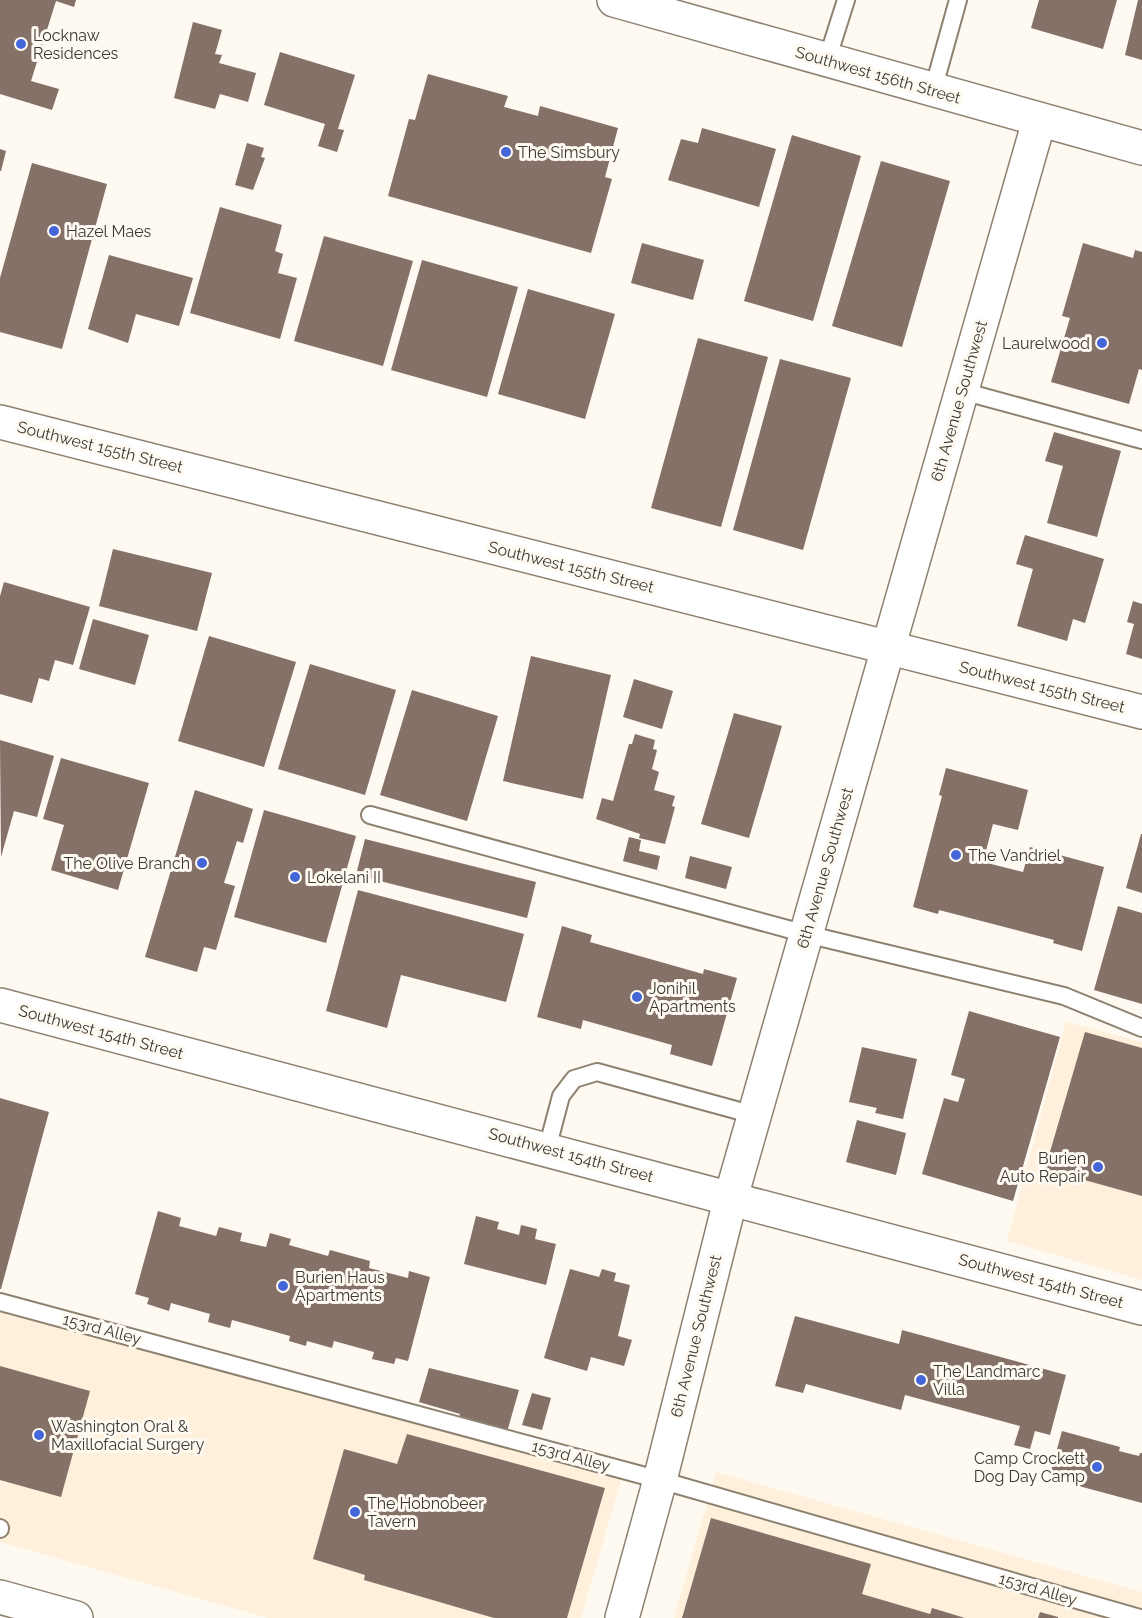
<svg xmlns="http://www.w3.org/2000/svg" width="1142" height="1618" viewBox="0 0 1142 1618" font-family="Raleway,sans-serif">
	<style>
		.built { fill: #fef0db }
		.building { fill: #857168 }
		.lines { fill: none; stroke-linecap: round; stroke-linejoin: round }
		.lane-casing { stroke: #8d8170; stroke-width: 20 }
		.street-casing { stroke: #8d8170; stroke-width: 36 }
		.secondary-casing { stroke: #8d8170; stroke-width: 36 }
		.lane { stroke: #fff; stroke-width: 16 }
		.street { stroke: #fff; stroke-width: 33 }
		.secondary { stroke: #fff; stroke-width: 33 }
		.poi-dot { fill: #4566d9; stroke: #fef9f1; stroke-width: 2 }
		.labels { text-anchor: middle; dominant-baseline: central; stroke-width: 6; stroke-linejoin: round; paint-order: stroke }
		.poi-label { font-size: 16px; fill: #3d3931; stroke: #fef9f1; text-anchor: start }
		.street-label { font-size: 16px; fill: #3d3931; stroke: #fef9f1 }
	</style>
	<rect width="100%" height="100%" fill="#fef9f1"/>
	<path class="built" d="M1066,1022L1142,1042V1280L1007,1241Z
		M0,1297L624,1470L581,1618H268L0,1542Z
		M716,1472L1142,1592V1618H674Z"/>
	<path class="building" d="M0,0H76L74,7L56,1L31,81L59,89L52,110L0,94Z
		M1039,0H1117L1103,49L1031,28Z
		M1138,0H1142V60L1125,55Z
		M193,22L222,30L215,54L222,55L219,63L256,73L248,102L220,94L215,109L174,98Z
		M280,52L355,75L338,129L344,130L337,152L318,146L325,124L264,105Z
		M428,74L508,96L504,107L538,116L540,106L618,128L605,177L612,179L591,253L388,196L409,119L415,120Z
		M702,128L776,149L759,207L668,180L681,139L698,143Z
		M792,135L861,156L813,321L744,301Z
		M247,143L264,148L261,157L265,158L253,190L235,185Z
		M0,149L6,151L1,171H0Z
		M881,161L950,181L902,347L832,326Z
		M32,163L107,184L62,349L0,332V278Z
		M220,207L282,225L275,251L283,254L278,273L297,278L280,339L190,313Z
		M324,236L413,261L383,366L294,341Z
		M642,243L704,260L693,300L631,283Z
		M1083,243L1133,258L1135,250L1142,252V370L1139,369L1129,404L1051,382L1070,318L1062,316Z
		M109,255L193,278L179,326L136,314L128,343L88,329Z
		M422,260L518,287L487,397L391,370Z
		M528,289L615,314L585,419L498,394Z
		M698,338L768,357L721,527L651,508Z
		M780,359L851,378L803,550L733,530Z
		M1054,432L1121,451L1097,537L1047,523L1063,466L1045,461Z
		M1025,535L1104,559L1085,623L1073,619L1067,641L1017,626L1033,569L1016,564Z
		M113,549L212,573L197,631L99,606Z
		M4,582L90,607L73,665L55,660L49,681L39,678L32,703L0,694V596Z
		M1133,601L1142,604V659L1126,654L1134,624L1127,622Z
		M93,619L149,635L135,685L79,669Z
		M209,636L296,662L264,767L178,741Z
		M531,656L611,675L583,799L503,781Z
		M310,664L396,690L365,795L278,769Z
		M634,679L673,691L662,729L623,717Z
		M412,690L498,716L467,821L380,795Z
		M734,713L782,726L749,838L701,824Z
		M635,734L655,740L653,749L657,750L652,769L659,772L654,790L675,796L672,806L675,807L665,844L639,838L640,834L596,819L602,798L613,801L629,744H632Z
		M0,740L54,756L37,817L14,811L1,857Z
		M61,758L149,783L118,890L51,870L64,825L43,819Z
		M946,768L1028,790L1018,830L993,824L983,862L1023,872L1030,847L1104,867L1082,951L1053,943L1054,940L939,910L938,914L913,907L942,796L939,795Z
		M195,790L253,809L243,843L237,841L224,883L235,886L216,950L204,947L197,972L145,957Z
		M264,810L356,836L326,943L234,917Z
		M1141,834H1142V893L1126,888Z
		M629,837L641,840L639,851L660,856L657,870L623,861Z
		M365,839L536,882L527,918L356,875Z
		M690,856L732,867L726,889L685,878Z
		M358,890L524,934L506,1002L401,975L387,1028L326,1011Z
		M1118,906L1142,913V1004L1094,990Z
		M562,926L592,935L590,942L703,974L704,969L737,978L712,1066L670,1054L672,1045L583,1020L581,1029L537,1017Z
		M969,1011L1060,1037L1013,1201L922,1174L944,1098L958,1102L965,1079L951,1075Z
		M1085,1032L1142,1048V1196L1045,1169Z
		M862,1047L917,1059L903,1119L875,1113L877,1108L849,1102Z
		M0,1098L49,1112L1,1289H0Z
		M857,1120L906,1133L896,1175L846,1162Z
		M158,1211L181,1218L179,1226L216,1236L219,1227L242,1233L240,1241L266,1247L270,1233L291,1239L289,1245L328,1256L330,1250L370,1261L369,1268L408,1278L409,1271L430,1277L408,1361L396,1358L394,1364L372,1359L374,1352L334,1341L332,1348L307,1341L306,1346L289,1341L290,1336L232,1320L230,1328L208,1322L210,1314L171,1303L169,1311L147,1304L149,1298L135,1294Z
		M476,1216L499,1222L497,1229L519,1235L521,1225L537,1229L535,1239L556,1244L546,1285L464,1264Z
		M570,1269L599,1277L602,1269L616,1273L614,1281L630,1285L618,1336L632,1340L624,1366L591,1357L587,1371L544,1358Z
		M795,1316L899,1344L902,1330L1066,1375L1050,1435L1035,1431L1030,1449L1014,1445L1020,1426L905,1395L901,1410L806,1384L803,1393L775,1386Z
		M0,1366L90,1391L61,1497L0,1480Z
		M429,1368L519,1390L507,1432L459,1418L460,1414L419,1402Z
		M532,1393L551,1398L542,1430L522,1425Z
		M1062,1431L1120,1447L1119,1451L1139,1456L1140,1453H1142V1503L1049,1478Z
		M407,1434L605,1488L567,1618H494L364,1580L365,1575L313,1559L344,1449L397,1464Z
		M711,1518L871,1564L862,1594L930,1614L932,1608L965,1618H682Z
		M1040,1612L1058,1617V1618H1038Z"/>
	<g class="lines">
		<g class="lane-casing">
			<path id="lane" d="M827,60L846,0
				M933,90L958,0
				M962,391L1142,440
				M370,815L806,934L1064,996L1142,1028
				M547,1149L561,1096L574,1079L597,1072L754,1115
				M0,1302L660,1480L1140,1618
				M0,1528V1529"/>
		</g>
		<g class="street-casing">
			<path id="street" d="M614,0L1142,148
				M0,422L1142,712
				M622,1618L660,1480L731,1197L1039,121"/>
		</g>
		<g class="secondary-casing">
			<path id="secondary" d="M0,1005L1142,1308
				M0,1597L76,1618"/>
		</g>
		<use href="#lane" class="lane"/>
		<use href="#street" class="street"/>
		<use href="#secondary" class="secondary"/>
	</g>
	<g class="poi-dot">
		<circle cx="21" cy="44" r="6"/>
		<circle cx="506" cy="152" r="6"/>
		<circle cx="54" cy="231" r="6"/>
		<circle cx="1102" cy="343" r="6"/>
		<circle cx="956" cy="855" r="6"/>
		<circle cx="202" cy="863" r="6"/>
		<circle cx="295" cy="877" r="6"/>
		<circle cx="637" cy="997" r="6"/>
		<circle cx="1098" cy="1167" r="6"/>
		<circle cx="283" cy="1286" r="6"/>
		<circle cx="921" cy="1380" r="6"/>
		<circle cx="39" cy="1435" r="6"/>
		<circle cx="1097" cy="1467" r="6"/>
		<circle cx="355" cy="1512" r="6"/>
	</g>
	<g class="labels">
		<g class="poi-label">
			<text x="33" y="35">Locknaw<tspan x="33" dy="18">Residences</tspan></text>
			<text x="518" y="152">The Simsbury</text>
			<text x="66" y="231">Hazel Maes</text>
			<text x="1090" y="343" text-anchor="end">Laurelwood</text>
			<text x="968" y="855">The Vandriel</text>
			<text x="190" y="863" text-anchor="end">The Olive Branch</text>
			<text x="307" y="877">Lokelani II</text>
			<text x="649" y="988">Jonihil<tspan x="649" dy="18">Apartments</tspan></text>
			<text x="1086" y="1158" text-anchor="end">Burien<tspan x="1086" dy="18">Auto Repair</tspan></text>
			<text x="295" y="1277">Burien Haus<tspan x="295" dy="18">Apartments</tspan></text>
			<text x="933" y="1371">The Landmarc<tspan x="933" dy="18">Villa</tspan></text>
			<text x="51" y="1426">Washington Oral &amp;<tspan x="51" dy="18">Maxillofacial Surgery</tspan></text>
			<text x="1085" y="1458" text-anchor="end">Camp Crockett<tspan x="1085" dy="18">Dog Day Camp</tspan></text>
			<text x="367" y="1503">The Hobnobeer<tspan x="367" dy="18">Tavern</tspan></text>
		</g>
		<g class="street-label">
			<text transform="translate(878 75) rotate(16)">Southwest 156th Street</text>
			<text transform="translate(959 401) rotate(-74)">6th Avenue Southwest</text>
			<text transform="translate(100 447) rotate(14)">Southwest 155th Street</text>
			<text transform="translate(571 567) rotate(14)">Southwest 155th Street</text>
			<text transform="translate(1042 687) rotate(14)">Southwest 155th Street</text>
			<text transform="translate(825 868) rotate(-74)">6th Avenue Southwest</text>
			<text transform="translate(101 1032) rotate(15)">Southwest 154th Street</text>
			<text transform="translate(571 1155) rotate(15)">Southwest 154th Street</text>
			<text transform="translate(1041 1281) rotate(15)">Southwest 154th Street</text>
			<text transform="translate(102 1329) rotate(15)">153rd Alley</text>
			<text transform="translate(696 1336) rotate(-76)">6th Avenue Southwest</text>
			<text transform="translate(571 1456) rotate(15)">153rd Alley</text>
			<text transform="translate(1038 1589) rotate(16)">153rd Alley</text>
		</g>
	</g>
</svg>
